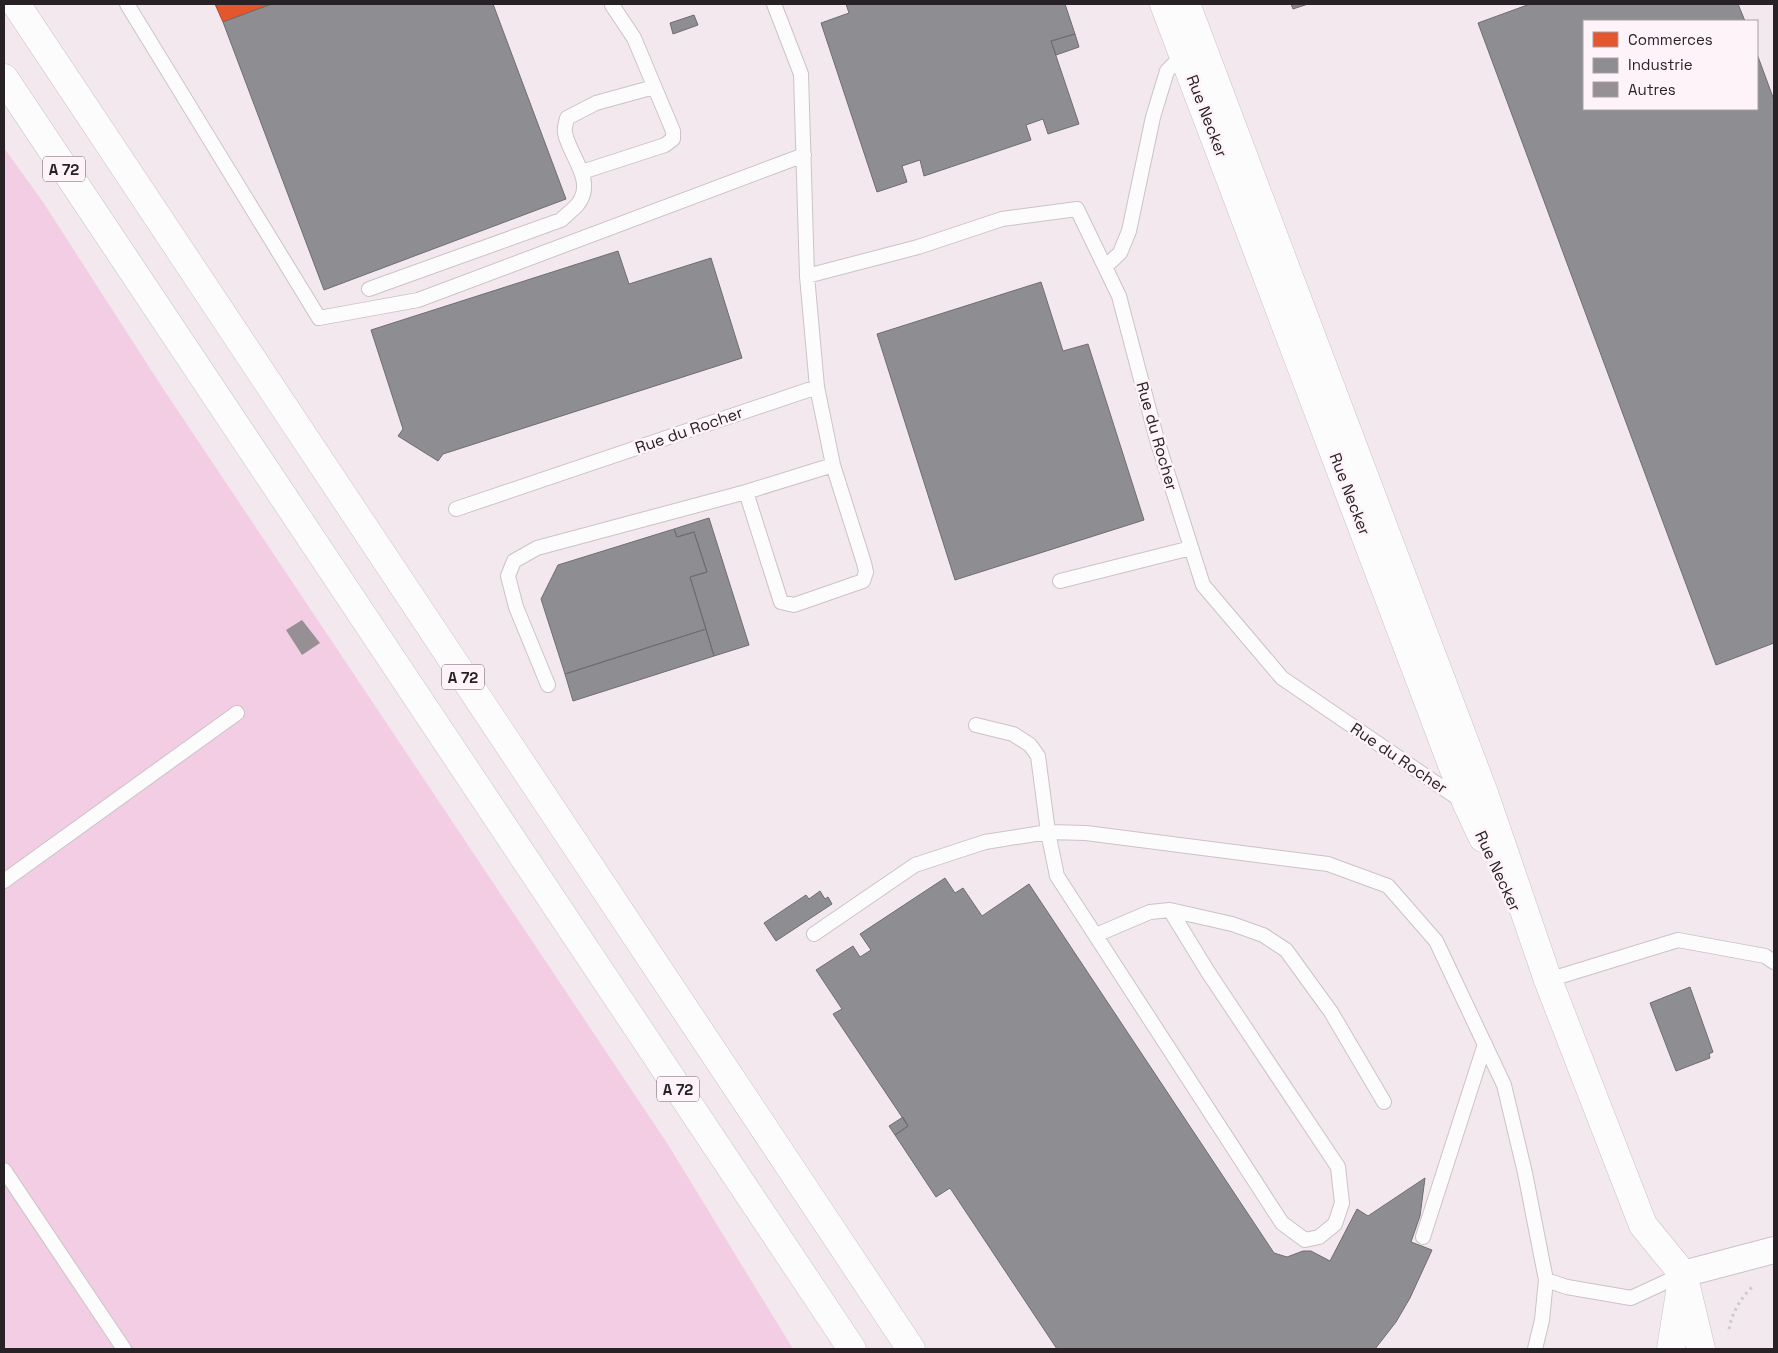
<svg xmlns="http://www.w3.org/2000/svg" width="1778" height="1353" viewBox="0 0 1778 1353" font-family="'Space Grotesk',sans-serif">
	<style>
		.green { fill: #f3cde3 }
		.shops { fill: #e4572e; stroke: #ac472b }
		.industry { fill: #8d8d92; stroke: #6f6d71 }
		.building { fill: #968f93 }
		.lines { fill: none; stroke-linecap: round; stroke-linejoin: round }
		.lane-casing { stroke: #cac3c7; stroke-width: 16 }
		.street-casing { stroke: #cac3c7; stroke-width: 28 }
		.secondary-casing { stroke: #cac3c7; stroke-width: 29 }
		.highway-casing { stroke: #cac3c7; stroke-width: 29 }
		.path { stroke: #cdc8cb; stroke-width: 3; stroke-dasharray: 2.5 4; stroke-linecap: butt }
		.lane { stroke: #fdfcfc; stroke-width: 14 }
		.street { stroke: #fdfcfc; stroke-width: 26 }
		.secondary { stroke: #fdfcfc; stroke-width: 28 }
		.highway { stroke: #fdfcfc; stroke-width: 28 }
		.labels { text-anchor: middle; dominant-baseline: central; stroke-width: 5; stroke-linejoin: round; paint-order: stroke }
		.shield { fill: #fef3f9; stroke: #686065; stroke-width: 1 }
		.shield-label { font-size: 15px; font-weight: bold; fill: #282125 }
		.street-label { font-size: 16px; fill: #282125; stroke: #fef3f9 }
	</style>
	<rect width="100%" height="100%" fill="#f2e8ed"/>
	<path class="green" d="M4,148L43,202L162,387L667,1143L793,1349H4Z"/>
	<path class="shops" d="M215,4H272L223,22Z"/>
	<path class="industry" d="M272,4H493L566,199L324,290L223,22Z
		M846,4H1065L1075,34L1051,41L1079,124L1048,134L1043,119L1026,125L1031,140L924,176L920,160L902,166L907,182L877,192L821,23L849,13Z
		M1291,4H1308L1293,9Z
		M1530,4H1738L1745,21H1584V109H1757V54L1774,100V643L1716,665L1478,23Z
		M694,15L698,25L673,34L670,23Z
		M1075,34L1079,47L1056,55L1051,41Z
		M618,251L629,284L711,258L742,358L443,454L438,461L398,436L403,429L371,330Z
		M1041,282L1063,351L1088,344L1144,520L955,580L877,334Z
		M709,518L749,645L714,656L690,577L707,572L694,532L677,537L674,529Z
		M674,529L677,537L694,532L707,572L690,577L706,629L565,674L541,599L558,565Z
		M706,629L714,656L573,701L565,674Z
		M945,878L955,893L963,888L982,916L1029,884L1274,1253L1287,1257L1303,1251H1311L1330,1261L1357,1209L1368,1216L1425,1178L1420,1216L1411,1242L1432,1250L1410,1298L1396,1322L1375,1349H1057L950,1188L936,1197L895,1135L908,1126L833,1014L842,1009L816,970L853,946L860,957L871,950L860,934Z
		M820,891L825,899L828,897L832,904L776,941L764,923L806,895L809,899Z
		M1690,987L1713,1052L1709,1054L1710,1058L1676,1071L1650,1003Z
		M903,1117L908,1126L895,1135L889,1126Z"/>
	<path class="building" d="M302,620L320,643L302,655L286,630Z"/>
	<g class="lines">
		<g class="lane-casing">
			<path id="lane" d="M127,4L319,318L418,300L804,155
				M774,4L801,74L807,276L918,247L1002,219L1077,209L1119,296L1157,440L1203,585L1282,678L1462,801
				M582,172L665,145L673,139V131L634,38L612,5
				M1105,267L1120,253L1129,231L1153,117L1167,71L1185,53
				M369,289L561,220C566,215 573,210 578,204C596,181 569,155 565,133C564,128 566,123 567,118L596,103L654,87
				M746,492L781,602L794,605L863,581L866,572L864,563L833,465L817,387
				M456,509L817,387L807,276
				M1060,581L1191,548
				M548,685L516,607L508,576L514,561L537,548L746,492L833,465
				M4,881L237,713
				M1170,910L1208,972L1338,1167L1342,1203L1335,1224L1319,1237L1305,1240L1282,1223L1057,876L1048,832L1086,833L1328,864L1388,886L1436,941L1504,1085L1525,1173L1546,1280L1567,1287L1631,1298L1683,1274
				M814,934L915,865L985,842L1048,832L1038,756L1030,745L1013,734L976,725
				M1096,935L1150,912L1170,910L1232,924L1263,935L1286,950L1331,1012L1384,1102
				M1548,980L1678,940L1765,956L1774,962
				M4,1170L124,1349
				M1423,1237L1485,1044
				M1535,1349L1542,1320L1546,1280"/>
		</g>
		<g class="street-casing">
			<path id="street" d="M1683,1274L1774,1250"/>
		</g>
		<g class="secondary-casing">
			<path id="secondary" d="M1164,4L1467,804L1483,838
				M1186,4L1485,796L1548,980L1643,1225L1683,1274L1701,1349
				M1671,1349L1681,1286"/>
		</g>
		<g class="highway-casing">
			<path id="highway" d="M16,4L911,1349
				M4,78L852,1349"/>
		</g>
		<path class="path" d="M1729,1329C1732,1313 1740,1299 1752,1287"/>
		<use href="#lane" class="lane"/>
		<use href="#street" class="street"/>
		<use href="#secondary" class="secondary"/>
		<use href="#highway" class="highway"/>
	</g>
	<g class="labels">
		<g class="shield">
			<rect x="43" y="156.5" width="42" height="25" rx="4"/>
			<rect x="442" y="664.5" width="42" height="25" rx="4"/>
			<rect x="657" y="1076.5" width="42" height="25" rx="4"/>
		</g>
		<g class="shield-label">
			<text x="64" y="169">A 72</text>
			<text x="463" y="677">A 72</text>
			<text x="678" y="1089">A 72</text>
		</g>
		<g class="street-label">
			<text transform="translate(1207 116) rotate(69)">Rue Necker</text>
			<text transform="translate(689 430) rotate(-19)">Rue du Rocher</text>
			<text transform="translate(1157 436) rotate(74)">Rue du Rocher</text>
			<text transform="translate(1350 494) rotate(69)">Rue Necker</text>
			<text transform="translate(1399 758) rotate(34)">Rue du Rocher</text>
			<text transform="translate(1498 871) rotate(65)">Rue Necker</text>
		</g>
	</g>
	<rect width="1778" height="1353" fill="none" stroke="#282125" stroke-width="10"/>
	<rect x="1583" y="20" width="175" height="90" fill="#fef3f9" stroke="#a89fa4"/>
	<rect x="1593" y="32" width="25" height="15" fill="#e4572e" stroke="#a89fa4"/>
	<text x="1628" y="45" font-size="15" fill="#282125">Commerces</text>
	<rect x="1593" y="58" width="25" height="15" fill="#8d8d92" stroke="#a89fa4"/>
	<text x="1628" y="70" font-size="15" fill="#282125">Industrie</text>
	<rect x="1593" y="82" width="25" height="15" fill="#968f93" stroke="#a89fa4"/>
	<text x="1628" y="95" font-size="15" fill="#282125">Autres</text>
</svg>
